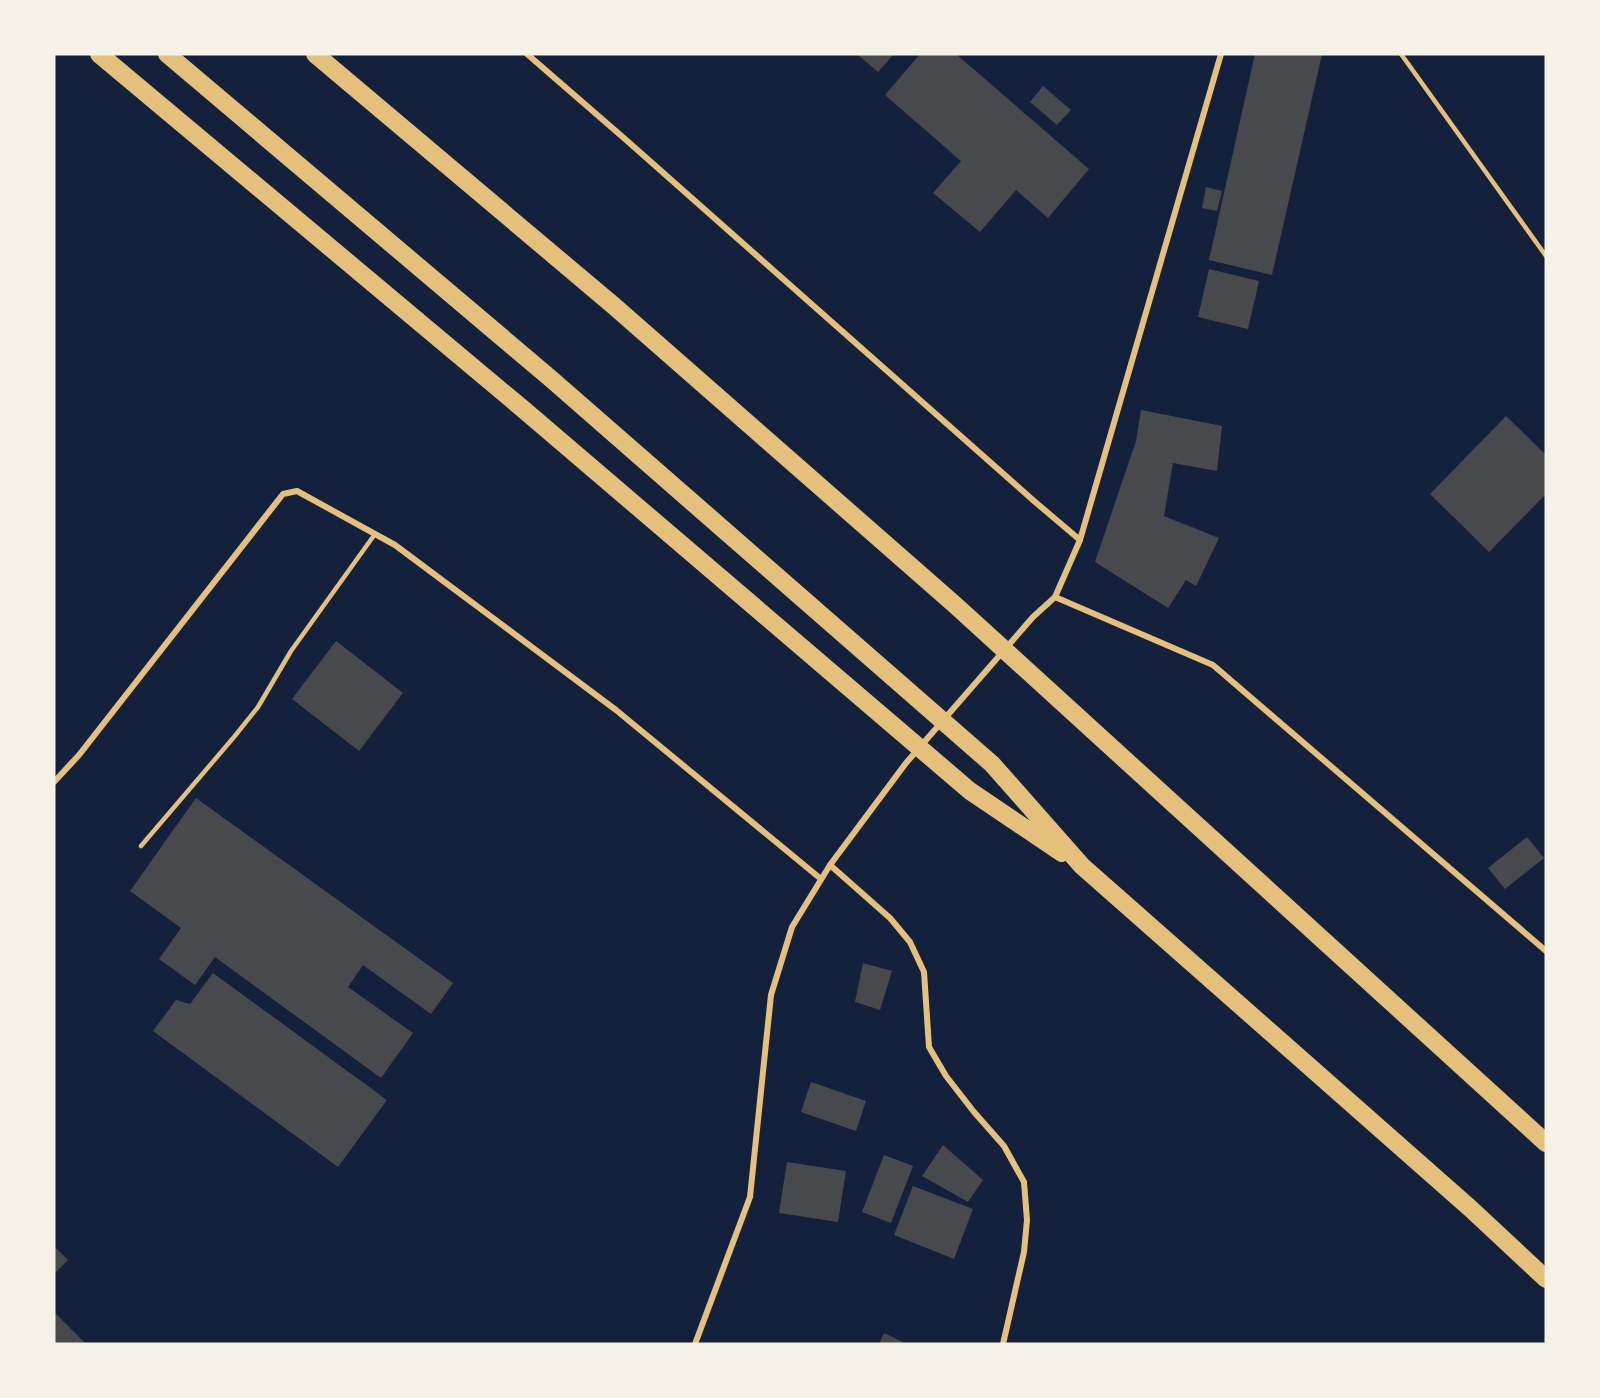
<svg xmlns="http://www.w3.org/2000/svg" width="1600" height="1398" viewBox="0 0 1600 1398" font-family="'Source Sans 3',sans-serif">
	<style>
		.building { fill: #48494c }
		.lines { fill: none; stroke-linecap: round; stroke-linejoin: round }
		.service { stroke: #e5c07b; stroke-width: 4.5 }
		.minor { stroke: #e5c07b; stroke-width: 6 }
		.motorway { stroke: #e5c07b; stroke-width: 18 }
	</style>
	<rect width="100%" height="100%" fill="#14213d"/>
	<path class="building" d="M857,54H894L878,72Z
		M920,54H956L1089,169L1048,218L1016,190L980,232L933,193L961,161L885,95Z
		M1255,54H1322L1272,275L1209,260Z
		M1043,86L1071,110L1057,125L1030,102Z
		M1206,187L1222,191L1217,211L1202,208Z
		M1209,269L1259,281L1248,329L1198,317Z
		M1141,410L1222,426L1217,471L1173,463L1164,516L1219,538L1196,586L1186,580L1168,608L1095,562L1136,441Z
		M1506,416L1546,455V494L1489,552L1430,494Z
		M336,641L403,693L359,751L292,699Z
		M196,798L453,983L431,1014L363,965L348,987L413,1033L381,1078L215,957L195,985L159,959L181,928L130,891Z
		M1527,837L1544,858L1505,889L1488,868Z
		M863,963L892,971L880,1010L855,1002Z
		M213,973L387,1100L338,1167L153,1031L176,1000L190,1004Z
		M811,1082L866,1101L856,1131L801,1112Z
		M943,1145L983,1180L968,1202L922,1176Z
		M884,1155L913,1166L891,1223L862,1212Z
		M787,1162L846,1171L838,1222L779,1213Z
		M913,1186L973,1209L954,1259L894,1235Z
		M54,1246L68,1260L54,1274Z
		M54,1312L86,1344H54Z
		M884,1333L907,1344H879Z"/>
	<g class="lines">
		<path class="service" d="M1401,54L1546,256
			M141,846L234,737L258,707L291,651L375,534"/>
		<path class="minor" d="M527,54L625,139L1034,501L1080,540
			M1055,597L1213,665L1546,951
			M54,782L79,755L283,494L297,491L395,545L616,710L821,879
			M830,865L890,918L910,942L924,972L929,1047L946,1076L974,1112L1004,1146L1024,1182L1027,1220L1024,1252L1003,1344
			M695,1344L750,1197L771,995L792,927L830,865L906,763L1033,617L1055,597L1080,540L1221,54"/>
		<path class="motorway" d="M99,54L523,409L970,791L1062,853
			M167,54L550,378L992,764L1082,866L1471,1209L1546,1279
			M315,54L614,306L954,604L1546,1143"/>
	</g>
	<rect width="1600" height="1398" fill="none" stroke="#f6f1e7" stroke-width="111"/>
</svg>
